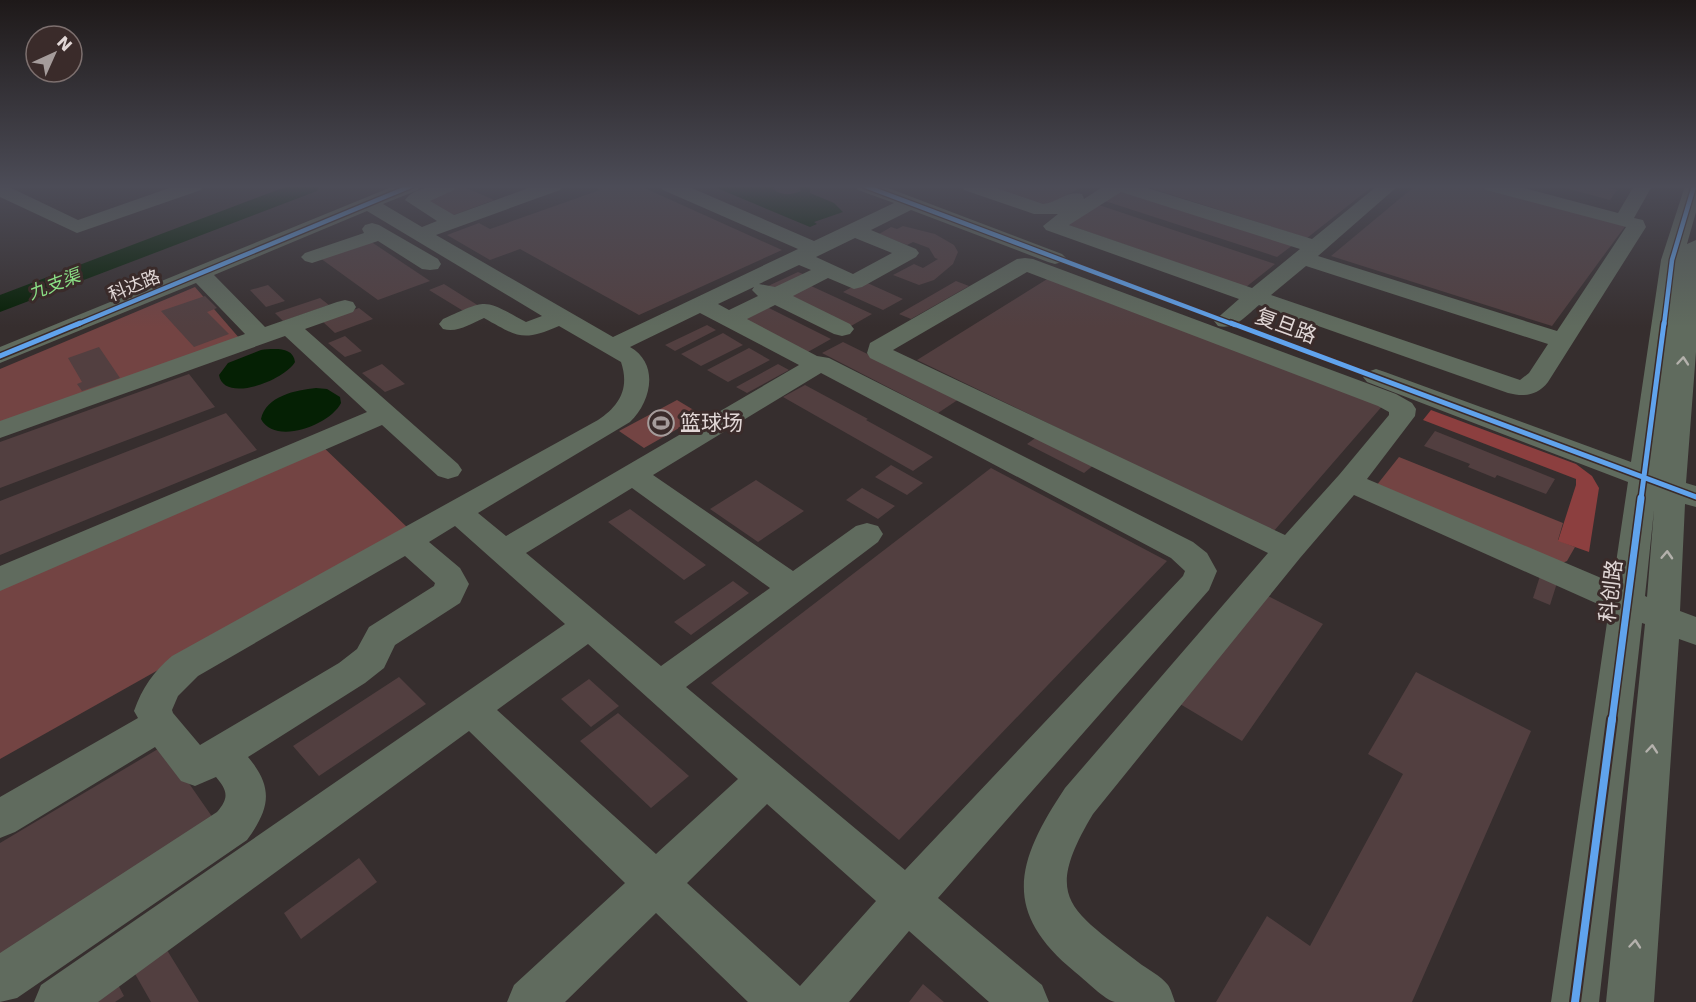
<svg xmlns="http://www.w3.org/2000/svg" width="1696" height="1002" viewBox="0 0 1696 1002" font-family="'DejaVu Sans','Noto Sans SC',sans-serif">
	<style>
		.green { fill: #734443 }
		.forest { fill: #8c3f3f }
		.water { fill: #052004 }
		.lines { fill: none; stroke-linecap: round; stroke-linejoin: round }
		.river { fill: #052004; fill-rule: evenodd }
		.building { fill: #523f40 }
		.minor { fill: #606b5e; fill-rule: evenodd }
		.cycleway-far3-casing { stroke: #3a2b2a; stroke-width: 7 }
		.cycleway-far2-casing { stroke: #3a2b2a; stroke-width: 8 }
		.cycleway-far1-casing { stroke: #3a2b2a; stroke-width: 10 }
		.cycleway-casing { stroke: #3a2b2a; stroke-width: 12 }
		.cycleway-far3 { stroke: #60a3ed; stroke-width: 4.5 }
		.cycleway-far2 { stroke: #60a3ed; stroke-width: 5 }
		.cycleway-far1 { stroke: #60a3ed; stroke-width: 7 }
		.cycleway { stroke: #60a3ed; stroke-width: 8 }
		.oneway { stroke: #b4b1ac }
		.labels { text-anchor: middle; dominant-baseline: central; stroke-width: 6; stroke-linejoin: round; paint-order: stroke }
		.far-water-label { font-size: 18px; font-style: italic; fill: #89de84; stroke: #3a2b2a }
		.far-street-label { font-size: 18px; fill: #e1d7d6; stroke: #3a2b2a }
		.street-label { font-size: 21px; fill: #e1d7d6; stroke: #3a2b2a }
		.poi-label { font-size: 21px; fill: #e1d7d6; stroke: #3a2b2a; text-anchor: start }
	</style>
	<rect width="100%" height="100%" fill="#362e2e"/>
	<path class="green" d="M195,287L240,339L0,426V369Z
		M677,400L702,415L644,448L619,431Z
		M321,445L409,529L0,759V584Z
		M1399,457L1563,523L1558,540L1575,547L1567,561L1560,564L1376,486Z"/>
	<path class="forest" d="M1431,410L1576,464L1592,476L1599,488L1589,552L1558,541L1576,485V479L1423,420Z"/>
	<path class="water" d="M712,186H776L773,189C781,196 792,195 801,191L798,186H810V193L834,203L843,212L814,222L817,224L810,227Z
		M261,350C273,349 293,346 295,362C285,380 224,404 219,375L228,363Z
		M316,388L327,389L340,397L341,403C330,425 275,446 261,419C266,396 296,390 316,388Z"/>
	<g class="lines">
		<path class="river" d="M288,186H320L317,191L0,312V295Z"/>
	</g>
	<path class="building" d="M462,186L494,200L451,216L422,200Z
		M592,186H640L782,250L639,315L520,249L490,260L447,235L479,223L490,229L600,190Z
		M988,186H1083L1046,207Z
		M1144,186H1373L1307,238Z
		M1415,186H1477L1626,225L1552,326L1331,256Z
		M1558,186H1601L1617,190L1610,200Z
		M1122,191L1293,245L1277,257L1105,201Z
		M1099,205L1275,264L1246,287L1066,224Z
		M903,226L935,234L954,245L958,252L953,264L934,280L919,285L893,275L914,264L923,268L938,259L935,258L929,248L913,242L907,245L879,234L891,227L897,229Z
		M370,241L430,281L378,300L320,258Z
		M798,272L808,276L779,290L768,286Z
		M1052,276L1384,404L1273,532L917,360Z
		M863,281L903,299L883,310L843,292Z
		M956,281L969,286L911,319L899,314Z
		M444,284L479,306L465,312L429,290Z
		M268,285L285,301L266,307L250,290Z
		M809,285L872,314L851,326L788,296Z
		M205,296L217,308L207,312L229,334L194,347L161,311Z
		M320,298L329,305L283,321L275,313Z
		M763,305L831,339L806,353L738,317Z
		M359,308L373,319L335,333L322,321Z
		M707,325L716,330L675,351L665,345Z
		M723,333L743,345L701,366L681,354Z
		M345,336L362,351L345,357L328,343Z
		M843,342L959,399L938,413L822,353Z
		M99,347L120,378L82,391L77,384L82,382L68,358Z
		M749,348L770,360L728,382L707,370Z
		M382,364L405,384L385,392L362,373Z
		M778,364L789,370L747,393L736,387Z
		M189,374L215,407L0,488V442Z
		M805,385L868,419L866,420L933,457L913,471L783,397Z
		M226,413L257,450L0,555V501Z
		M1435,431L1555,479L1546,494L1497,475L1495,478L1468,467L1470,464L1424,446Z
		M1038,436L1095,464L1084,473L1027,444Z
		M891,465L923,483L907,495L875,477Z
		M991,468L1167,561L899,840L711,683Z
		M756,480L804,511L758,542L710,509Z
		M862,488L895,506L878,519L846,500Z
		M630,509L706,565L684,580L608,522Z
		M1540,576L1557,583L1550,605L1533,598Z
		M733,581L749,593L691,635L674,622Z
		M1260,592L1323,624L1242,741L1175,701Z
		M1416,672L1531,731L1412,1002H1216L1267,916L1310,946L1403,774L1368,754Z
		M399,677L426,704L319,776L293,746Z
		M589,679L619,706L591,727L561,699Z
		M618,713L689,776L651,808L580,741Z
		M163,746L213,818L0,959V843Z
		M359,858L377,882L301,939L284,913Z
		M162,942L199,1002H151L130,965Z
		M114,977L124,996L115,1002H78Z
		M923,984L944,1002H909Z"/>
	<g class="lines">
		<path class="minor" d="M0,186H7L78,220L175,186H203L201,190L77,233L0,197Z
			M394,186H420L418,190L383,204L422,227L437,221L405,200C416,185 440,186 456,186L454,190L430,201L454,215L534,186H562L560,190L436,235L613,337L798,249L663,190L661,186H687L814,241L894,203L858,190L856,186H883L1062,254L1066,258L1062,262L1055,264L1048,262L911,210L871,230L916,249L919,253L916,257L862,287L854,289L828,278L793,296L850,324L854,329L850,334L842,336L834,334L775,305L747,319L817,356L829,358L1193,542L1207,553L1217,571L1209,590L938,898L1042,985L1049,1002H989L909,931L849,1002H748L656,913L565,1002H507L514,985L625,883L469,731L98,1002H34L41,985L565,624L455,526L429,542L460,568L469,584L460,603L395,645L384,668L365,683L248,757C274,788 270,808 247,840L17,998L0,1002V953L217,812C229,798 228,791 216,777L195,786L181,781L155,747L15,832L0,838V797L138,718L134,711C142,688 154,671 172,656L598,420C619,406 630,389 621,362L559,326C522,342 518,337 484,318C470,324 458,333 443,329L439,324L443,319C488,299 482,298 526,322L542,316L367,211L214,275L265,327L337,302L345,300L353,302L356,307L353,312L305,329L458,464L462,470L458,476L448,479L438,476L382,425L0,591V566L367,412L285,336L0,438V421L245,334L196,283L0,363V347ZM855,238L892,253L853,274L816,257ZM799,265L811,270L775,287L759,284ZM754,287L752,290L758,296L729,310L718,304ZM700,313L799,365L506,536L478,513L630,422C651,402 660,364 630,347ZM821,373L1171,558L1185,571L1183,576L905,870L686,687L878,542L883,534L878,526L867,523L856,526L793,571L653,475ZM632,488L770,588L661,666L526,553ZM405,556L435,583L434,586L369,627L357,649L339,663L200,745L173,713L172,710L178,696L198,676ZM588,644L738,779L656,854L497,710ZM767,804L876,901L800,986L687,883Z
			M962,186H990L1043,204C1057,203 1067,190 1082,194L1084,199L1104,186H1141L1312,239L1377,186H1398L1318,256L1557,331L1626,227L1486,190L1484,186H1516L1618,213L1634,186H1652L1634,218L1643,220L1646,227L1548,382C1537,396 1524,397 1508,393L1259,305C1246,316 1235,330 1218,326L1214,321L1239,299L1046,230L1043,226L1058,214H1034L964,190ZM1121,192L1300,249L1252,288L1069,225ZM1306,266L1548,344L1529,373L1520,380L1271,295Z
			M1685,186H1696V212L1687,244L1696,240V352L1686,483L1696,486V507L1685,504L1680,611L1696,617V645L1679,639L1654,1002H1606L1645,624L1642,623L1599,1002H1551L1609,609L1354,495L1300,558L1093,814C1042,899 1070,909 1138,962C1147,969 1161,976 1168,985C1171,989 1173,997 1175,1002C1156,1002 1134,1002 1115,1002C1106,1001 1084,979 1075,972C1000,911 1017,860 1065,788L1268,553L870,358L867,353L870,343L1017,259L1025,258L1033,259L1396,394L1412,403L1416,409L1415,416L1367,479L1613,583L1628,482L1367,382L1363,377L1367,372L1376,369L1385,372L1631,462L1661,260ZM1027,272L1378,406L1389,412V415L1339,475L1285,535L893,350ZM1654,510L1647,597L1645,596Z
			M372,223L379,225L438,259L441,264L438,269L430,270L422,269L378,241L312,263L305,261L301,257L305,253L364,233L362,229L365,225Z"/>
		<g class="cycleway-far3-casing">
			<path id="cycleway-far3" d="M865,186L1235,325
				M76,325L411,186
				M1664,325L1672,260L1694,186"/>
		</g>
		<g class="cycleway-far2-casing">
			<path id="cycleway-far2" d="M1231,323L1696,497
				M0,356L80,323
				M1641,499L1664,323"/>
		</g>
		<g class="cycleway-far1-casing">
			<path id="cycleway-far1" d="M1612,721L1641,498"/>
		</g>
		<g class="cycleway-casing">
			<path id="cycleway" d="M1575,1002L1612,719"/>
		</g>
		<use href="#cycleway-far3" class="cycleway-far3"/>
		<use href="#cycleway-far2" class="cycleway-far2"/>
		<use href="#cycleway-far1" class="cycleway-far1"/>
		<use href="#cycleway" class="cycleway"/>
	</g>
	<defs><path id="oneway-chevron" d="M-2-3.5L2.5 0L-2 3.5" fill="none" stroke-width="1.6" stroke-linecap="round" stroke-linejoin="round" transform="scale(1.5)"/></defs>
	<g class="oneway">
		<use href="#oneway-chevron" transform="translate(1683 361) rotate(-85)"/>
		<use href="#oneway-chevron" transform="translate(1667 555) rotate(-87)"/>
		<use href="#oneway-chevron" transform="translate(1652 749) rotate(-85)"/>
		<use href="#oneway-chevron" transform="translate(1635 944) rotate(-85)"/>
	</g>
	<linearGradient id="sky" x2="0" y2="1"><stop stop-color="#1e1919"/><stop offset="0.57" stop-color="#4c4c57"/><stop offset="1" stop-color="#4c4c57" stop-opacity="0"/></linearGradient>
	<rect width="1696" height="327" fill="url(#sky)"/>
	<defs>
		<g id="stadium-ring" transform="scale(1.35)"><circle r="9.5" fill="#3a2b2a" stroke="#a59c9b" stroke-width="1.5"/><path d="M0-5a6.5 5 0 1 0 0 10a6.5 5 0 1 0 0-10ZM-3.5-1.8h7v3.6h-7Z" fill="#a59c9b"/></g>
	</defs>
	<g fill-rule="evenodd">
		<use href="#stadium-ring" x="661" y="423"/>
	</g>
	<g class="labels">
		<g class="far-water-label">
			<text transform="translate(54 284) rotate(-21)">九支渠</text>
		</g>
		<g class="far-street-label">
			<text transform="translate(134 285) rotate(-22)">科达路</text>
		</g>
		<g class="street-label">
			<text transform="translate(1286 326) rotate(20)">复旦路</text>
			<text transform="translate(1611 591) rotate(-83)">科创路</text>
		</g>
		<g class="poi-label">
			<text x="680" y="423">篮球场</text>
		</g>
	</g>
	<g transform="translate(54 54) rotate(45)"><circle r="28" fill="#3a2b2a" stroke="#7d706f" stroke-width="1.5"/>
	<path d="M0-4.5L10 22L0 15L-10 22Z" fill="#a59c9b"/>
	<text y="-9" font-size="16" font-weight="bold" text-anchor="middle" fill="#e1d7d6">N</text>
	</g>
</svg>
